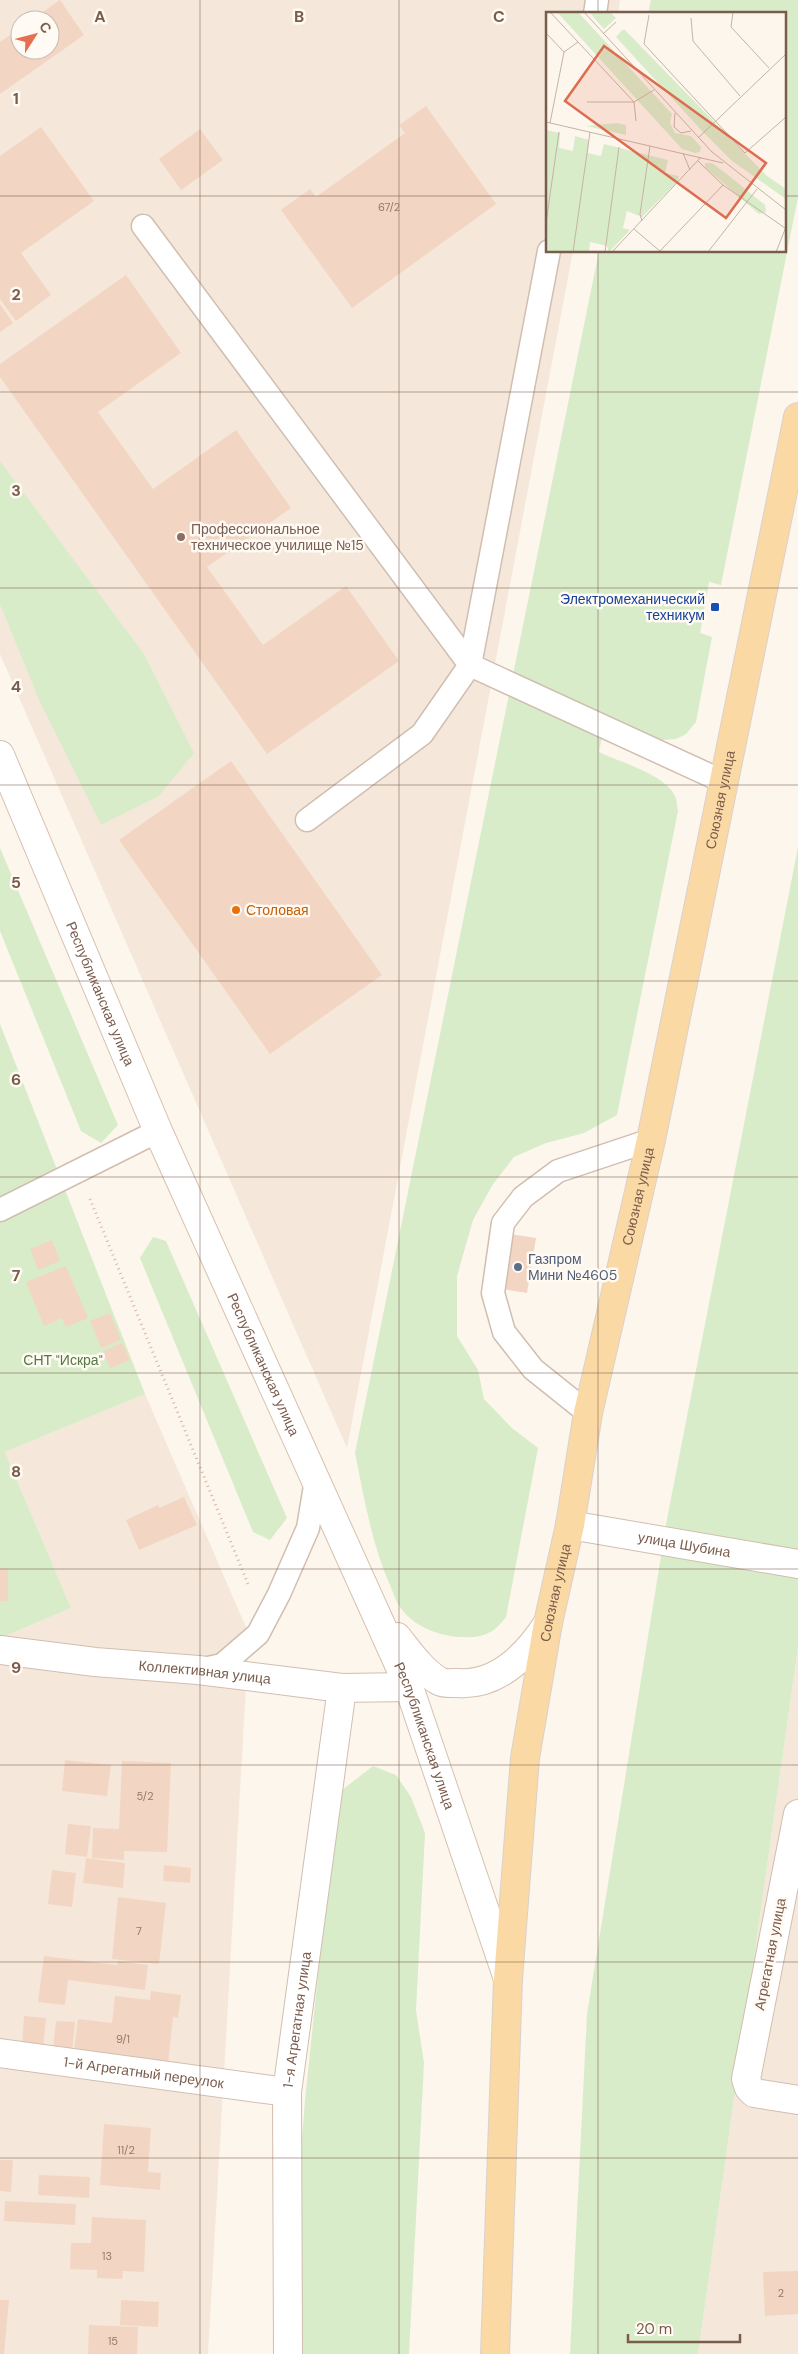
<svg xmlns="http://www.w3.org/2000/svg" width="798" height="2354" viewBox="0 0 798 2354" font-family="'DM Sans',sans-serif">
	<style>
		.residential { fill: #f5e8da; fill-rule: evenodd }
		.green { fill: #d8ecc9 }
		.building { fill: #f3d5c3 }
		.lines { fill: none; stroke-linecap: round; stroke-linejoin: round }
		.service-casing { stroke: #d1beb0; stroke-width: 25 }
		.minor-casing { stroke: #d1beb0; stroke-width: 30 }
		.secondary-casing { stroke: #d6c0b0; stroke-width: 30 }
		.primary-casing { stroke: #dad1cd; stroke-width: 30 }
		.path { stroke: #d9b8a5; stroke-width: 3; stroke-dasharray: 1 4; stroke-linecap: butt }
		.service { stroke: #fff; stroke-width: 22 }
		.minor { stroke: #fff; stroke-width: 28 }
		.secondary { stroke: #fff; stroke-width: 28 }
		.primary { stroke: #fbd9a5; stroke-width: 28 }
		.grid { fill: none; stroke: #7a5c4d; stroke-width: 1; stroke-opacity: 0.55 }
		.education-dot { fill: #8d6e63; stroke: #fffaf3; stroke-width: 2 }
		.transit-dot { fill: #1a4fb4; stroke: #fffaf3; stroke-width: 2 }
		.food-dot { fill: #e8710a; stroke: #fffaf3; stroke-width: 2 }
		.service-dot { fill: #5c6f8a; stroke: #fffaf3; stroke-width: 2 }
		.labels { text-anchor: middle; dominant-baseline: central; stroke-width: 5; stroke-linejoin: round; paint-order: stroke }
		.number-label { font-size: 11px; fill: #987a6a }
		.education-label { font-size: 14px; fill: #785e54; stroke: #fffaf3; text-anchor: start }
		.transit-label { font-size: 14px; fill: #164399; stroke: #fffaf3; text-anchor: end }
		.street-label { font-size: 14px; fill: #7a5c4d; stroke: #fffaf3 }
		.food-label { font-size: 14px; fill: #c56008; stroke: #fffaf3; text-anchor: start }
		.service-label { font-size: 14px; fill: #4e5e75; stroke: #fffaf3; text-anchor: start }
		.park-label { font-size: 14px; fill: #537a41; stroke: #fffaf3 }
		.inset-road { fill: none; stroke: #c5b3a7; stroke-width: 1 }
		.view { fill: #dc6d51; fill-opacity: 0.15; stroke: #dc6d51; stroke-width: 2.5 }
		.inset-edge { fill: none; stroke: #7a5c4d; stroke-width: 2.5 }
		.grid-label { font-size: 16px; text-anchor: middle; font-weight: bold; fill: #7a5c4d; stroke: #fffaf3; stroke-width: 5; stroke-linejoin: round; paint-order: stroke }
	</style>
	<rect width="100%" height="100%" fill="#fdf6ec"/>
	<path class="residential" d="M0,0H620L618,14H547V251H573L347,1448L0,654ZM20,20H50V50H20Z
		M145,1394L249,1634L208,2354H0V1656L3,1637L71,1608L5,1452Z
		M798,1647V2354H698Z"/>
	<path class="green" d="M651,0H798V197L721,585L709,582L700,633L712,637L696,722L686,734L676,739L662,740L606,716L599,752C619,762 665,774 675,796C677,800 677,807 678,811L617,1115L584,1133L546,1143L514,1157L493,1184L473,1220L457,1276V1336L478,1370L484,1399L512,1428L538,1448L506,1617C493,1635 481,1638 460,1637C438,1636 413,1626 400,1607C395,1600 393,1591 389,1583C371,1541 364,1497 355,1453L599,251H784V14H648Z
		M0,461L144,654L194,753L159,796L101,825L39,700L0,604Z
		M798,847V1647L698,2354H570L587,2014L667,1519Z
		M0,848L118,1125L101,1143L81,1131L0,931Z
		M0,1024L145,1394L5,1452L71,1608L3,1637H0Z
		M153,1237L166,1241L287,1518L270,1540L253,1532L140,1258Z
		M373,1766L396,1775L411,1797L425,1833L416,2010L424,2063L409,2354H286L305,2100L337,1794Z"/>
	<path class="building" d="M60,0L84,35L0,94V42L20,28V50H50V20H31Z
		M426,106L496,204L352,308L281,210L310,189L316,197L405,133L399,125Z
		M41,127L94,201L21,253L51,295L16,321L0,299V156Z
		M200,129L223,160L181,190L159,159Z
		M126,275L181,353L98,412L153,489L236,430L291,508L207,567L263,645L346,586L399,661L267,754L0,377V364Z
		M0,304L13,323L0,332Z
		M231,761L382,975L270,1054L119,840Z
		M510,1234L536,1238L527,1293L502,1289Z
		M52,1240L60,1261L38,1270L30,1249Z
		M66,1266L88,1318L66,1327L62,1318L44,1326L26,1282Z
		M110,1313L121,1340L101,1348L90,1321Z
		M122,1343L130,1360L110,1368L103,1351Z
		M184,1497L197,1525L139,1550L126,1520L158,1505L159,1508Z
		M0,1568L8,1569V1601H0Z
		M65,1760L111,1765L107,1796L62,1791Z
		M122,1761L171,1763L167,1852L124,1851V1860L92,1858L93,1828L119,1829Z
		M68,1824L91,1826L87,1857L65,1854Z
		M86,1858L125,1863L123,1888L83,1883Z
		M164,1865L191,1868L190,1883L163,1881Z
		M52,1870L76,1873L72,1907L48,1904Z
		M118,1897L166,1903L159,1964L112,1959Z
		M44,1956L117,1965L118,1961L148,1965L145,1990L68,1980L65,2005L38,2002Z
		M151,1991L181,1995L178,2018L173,2017L168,2064L73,2058L78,2019L112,2023L115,1996L150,2000Z
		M24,2016L46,2018L43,2049L22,2047Z
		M56,2021L75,2022L72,2052L53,2050Z
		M104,2124L151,2128L148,2172L161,2173L160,2190L100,2185Z
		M0,2160H13L11,2192L0,2191Z
		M39,2175L90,2177L89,2198L38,2195Z
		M5,2201L76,2204L75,2225L4,2221Z
		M92,2217L146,2220L144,2272L123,2271L122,2279L97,2278V2270L70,2269L71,2243H91Z
		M798,2271V2314L765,2316L763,2272Z
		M0,2300H9L4,2354H0Z
		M121,2300L159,2302L158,2327L120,2325Z
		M89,2325L138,2327L137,2354H88Z"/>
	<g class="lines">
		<g class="service-casing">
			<path id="service" d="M595,14L597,0
				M143,226L470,665L422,734L307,820
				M549,251L470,665L722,781
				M0,1210L158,1131
				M588,1413L533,1369L504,1332L493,1293L503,1223L523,1197L558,1171L651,1140
				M199,1670L222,1665L258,1634L279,1594L308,1528L316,1480"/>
		</g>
		<g class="minor-casing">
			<g id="minor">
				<path id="s1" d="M570,1525L798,1564"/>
				<path id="s2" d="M0,1650L95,1662L198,1670L342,1688L409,1687"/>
				<path d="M798,1814L746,2079L749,2088L754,2093L798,2100"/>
				<path id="s3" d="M0,2053L287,2092"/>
				<path id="s4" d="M288,2354L287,2092L342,1688"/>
			</g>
		</g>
		<g class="secondary-casing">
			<g id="secondary">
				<path id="s5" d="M0,755L158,1131L409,1687L508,1979"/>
				<path d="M397,1637C409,1652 422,1671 439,1681C444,1684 452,1683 458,1683C499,1686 528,1654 548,1623"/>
			</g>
		</g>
		<g class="primary-casing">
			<g id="primary">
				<path id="s6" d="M495,2354L508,1979L525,1758L548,1623L570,1525L588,1413L651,1140L798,417"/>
			</g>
		</g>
		<path class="path" d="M90,1199L248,1584"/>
		<use href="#service" class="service"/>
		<use href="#minor" class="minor"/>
		<use href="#secondary" class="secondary"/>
		<use href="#primary" class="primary"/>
	</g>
	<path class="grid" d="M200,0V2354M399,0V2354M598,0V14M0,196H547M784,196H798M598,251V2354M0,392H798M0,588H798M0,785H798M0,981H798M0,1177H798M0,1373H798M0,1569H798M0,1765H798M0,1962H798M0,2158H798"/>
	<circle class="education-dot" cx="181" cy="537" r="5"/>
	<rect class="transit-dot" x="710" y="602" width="10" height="10" rx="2.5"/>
	<circle class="food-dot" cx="236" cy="910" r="5"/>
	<circle class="service-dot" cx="518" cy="1267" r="5"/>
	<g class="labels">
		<g class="number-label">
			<text x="389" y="207">67/2</text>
			<text x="145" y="1796">5/2</text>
			<text x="139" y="1931">7</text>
			<text x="123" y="2039">9/1</text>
			<text x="126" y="2150">11/2</text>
			<text x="107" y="2256">13</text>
			<text x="781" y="2293">2</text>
			<text x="113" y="2341">15</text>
		</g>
		<g class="education-label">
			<text x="191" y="529">Профессиональное<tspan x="191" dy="16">техническое училище №15</tspan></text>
		</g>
		<g class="transit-label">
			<text x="705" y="599">Электромеханический<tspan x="705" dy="16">техникум</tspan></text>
		</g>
		<g class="street-label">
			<text stroke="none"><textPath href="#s6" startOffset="1575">Союзная улица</textPath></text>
			<text stroke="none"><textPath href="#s5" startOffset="259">Республиканская улица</textPath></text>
			<text stroke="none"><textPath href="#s6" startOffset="1170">Союзная улица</textPath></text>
			<text stroke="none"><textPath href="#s5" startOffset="664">Республиканская улица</textPath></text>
			<text stroke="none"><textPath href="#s1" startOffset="116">улица Шубина</textPath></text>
			<text stroke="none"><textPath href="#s6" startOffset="765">Союзная улица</textPath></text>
			<text stroke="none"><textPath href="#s2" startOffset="206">Коллективная улица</textPath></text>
			<text stroke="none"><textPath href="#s5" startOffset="1069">Республиканская улица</textPath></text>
			<text transform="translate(770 1954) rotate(-79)">Агрегатная улица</text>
			<text stroke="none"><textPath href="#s4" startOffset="335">1-я Агрегатная улица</textPath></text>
			<text stroke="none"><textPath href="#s3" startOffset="145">1-й Агрегатный переулок</textPath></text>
		</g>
		<g class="food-label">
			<text x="246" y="910">Столовая</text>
		</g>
		<g class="service-label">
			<text x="528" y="1259">Газпром<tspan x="528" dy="16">Мини №4605</tspan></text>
		</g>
		<g class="park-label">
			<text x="63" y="1360">СНТ "Искра"</text>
		</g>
	</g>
	<g transform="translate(546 12)">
		<rect width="240" height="240" fill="#fdf6ec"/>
		<path d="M11,0H32L126,102L124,111L129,121L145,124L155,135L154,140L149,141L136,137ZM43,0H64L70,6L58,17ZM76,18H79L221,164L240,177V187L186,149L156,119L70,25ZM71,111L80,113V123L40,114ZM0,118L14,121L13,136L27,139L29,124L43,128L42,141L55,144L58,132L122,148L119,161L133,164L131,170L96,205L81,199L77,216L84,218L63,240L61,234L44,230L43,240H0ZM159,151H166L182,163L219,193L220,200L213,202L159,155Z" fill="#d8ecc9"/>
		<path class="inset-road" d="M4,0L88,90L108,78M38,0L166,140L240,198M187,0L185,15L223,56M103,3L98,32L199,141L240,105M145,6L147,29L194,84M0,21L18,40M57,22L70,10M41,90H88L90,109M129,101L128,115L135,121L145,119M0,110L177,151M4,111L18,40L32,30M152,126L240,42M137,141L144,158M152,149L177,173L239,216M96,209L94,202L104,134M0,211L13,120M88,217L115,240M114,239L177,173M27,240L44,120M59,240L73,135M66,240L155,145M162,240L211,177M230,240L240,215"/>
		<path class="view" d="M58,34L220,151L180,206L19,89Z"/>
		<rect width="240" height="240" class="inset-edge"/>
	</g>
	<g class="grid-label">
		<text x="100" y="22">A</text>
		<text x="299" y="22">B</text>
		<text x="499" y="22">C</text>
		<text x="16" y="104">1</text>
		<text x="16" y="300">2</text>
		<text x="16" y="496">3</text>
		<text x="16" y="692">4</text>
		<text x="16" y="888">5</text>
		<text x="16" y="1085">6</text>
		<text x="16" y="1281">7</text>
		<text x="16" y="1477">8</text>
		<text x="16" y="1673">9</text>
	</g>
	<g transform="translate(35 35) rotate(54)"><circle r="24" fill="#fffaf3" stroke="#cabbb1"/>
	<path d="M0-4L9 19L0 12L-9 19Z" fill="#e76f51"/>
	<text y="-8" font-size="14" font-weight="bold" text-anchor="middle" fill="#7a5c4d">С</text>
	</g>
	<path d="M628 2334v8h112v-8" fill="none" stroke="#7a5c4d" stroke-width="2.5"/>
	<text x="636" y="2334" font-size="15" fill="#7a5c4d" stroke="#fffaf3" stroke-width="4" paint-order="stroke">20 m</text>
</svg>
